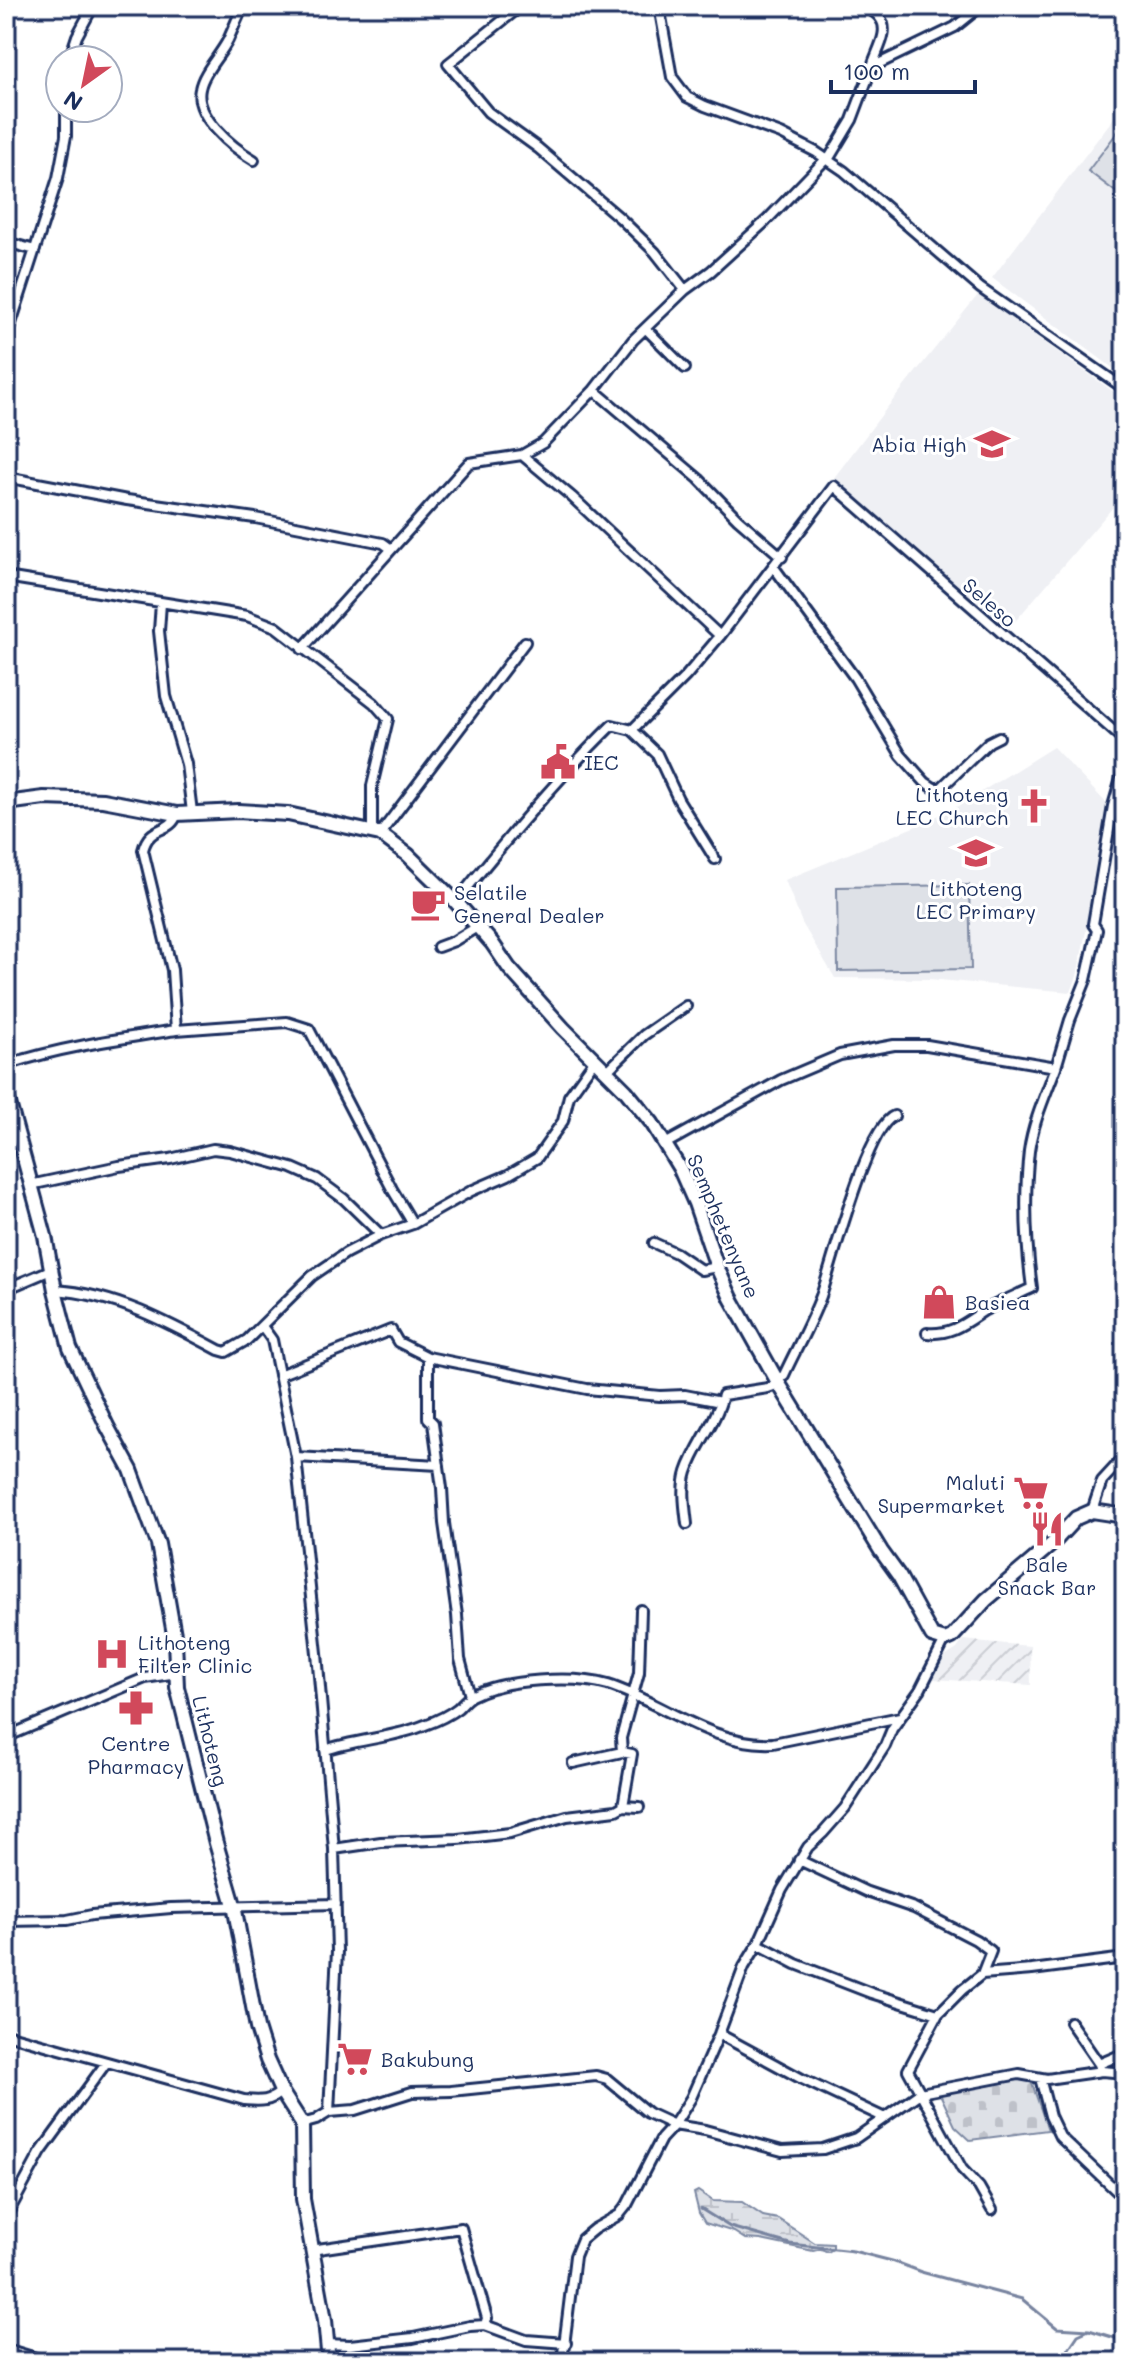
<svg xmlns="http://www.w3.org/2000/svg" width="1131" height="2368" viewBox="0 0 1131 2368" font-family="Mali,sans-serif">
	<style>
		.built { fill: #eff0f4 }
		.industrial { fill: url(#industrial-furrows) }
		.wetland { fill: url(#wetland-marsh); stroke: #7c88a2; stroke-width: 2 }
		.cemetery { fill: url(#cemetery-stones); stroke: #7c88a2; stroke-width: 2 }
		.pitch { fill: #dee1e7; stroke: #7c88a2; stroke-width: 2 }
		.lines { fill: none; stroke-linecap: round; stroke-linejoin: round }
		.stream { stroke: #77839f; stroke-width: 3 }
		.minor-casing { stroke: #1b2f5e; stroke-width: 14 }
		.secondary-casing { stroke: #1b2f5e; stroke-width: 18 }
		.minor { stroke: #fff; stroke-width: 8 }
		.secondary { stroke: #fff; stroke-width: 12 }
		.labels { text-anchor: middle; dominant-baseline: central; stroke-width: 6; stroke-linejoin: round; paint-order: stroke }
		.poi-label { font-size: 20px; fill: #1b2f5e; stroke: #fff; text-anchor: start }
		.street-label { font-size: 20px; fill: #1b2f5e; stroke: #fff }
	</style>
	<defs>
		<pattern id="industrial-furrows" width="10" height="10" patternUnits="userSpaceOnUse" patternTransform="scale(2)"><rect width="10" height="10" fill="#eff0f4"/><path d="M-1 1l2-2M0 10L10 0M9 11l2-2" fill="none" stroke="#ccced4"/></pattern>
		<pattern id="wetland-marsh" width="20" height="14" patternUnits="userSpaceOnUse" patternTransform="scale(2)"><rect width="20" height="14" fill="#dee1e7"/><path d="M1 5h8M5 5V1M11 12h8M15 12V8" fill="none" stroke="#bec1c9"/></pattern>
		<pattern id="cemetery-stones" width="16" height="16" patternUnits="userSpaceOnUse" patternTransform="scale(2)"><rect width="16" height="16" fill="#dee1e7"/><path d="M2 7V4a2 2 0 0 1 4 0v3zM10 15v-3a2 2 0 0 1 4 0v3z" fill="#bec1c9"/></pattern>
	</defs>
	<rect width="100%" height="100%" fill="#fff"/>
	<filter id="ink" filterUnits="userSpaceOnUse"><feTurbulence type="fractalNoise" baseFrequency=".0125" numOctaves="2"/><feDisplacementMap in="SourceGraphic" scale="16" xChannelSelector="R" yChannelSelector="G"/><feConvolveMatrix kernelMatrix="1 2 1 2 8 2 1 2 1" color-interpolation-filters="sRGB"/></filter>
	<g filter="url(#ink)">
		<path class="built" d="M1125,103V377L992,278Z
			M978,295L1125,400V493L1005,633L833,479L886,409Z
			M1053,747L1111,808L1077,976L1071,992L929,979L835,978L802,923L785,880L921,824L960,805Z"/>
		<path class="industrial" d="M963,1640L1030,1646L1031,1685L933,1679L940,1660L957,1649Z"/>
		<path class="wetland" d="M698,2191L713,2201L742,2202L763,2216L778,2219L815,2243L833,2244V2249L828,2252L821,2249L813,2251L761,2240L745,2239L734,2232L705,2223L699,2213L694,2193Z"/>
		<path class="cemetery" d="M1030,2078L1048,2130L970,2140L955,2126L940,2094Z"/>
		<path class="pitch" d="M1125,122V199L1088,171Z
			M969,885L971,969L838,971L837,887Z"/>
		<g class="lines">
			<path class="stream" d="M701,2209L730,2227L790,2244L853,2251L892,2261L921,2272L1022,2299L1057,2328L1089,2330
				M990,2362L992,2358H1002L1015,2362
				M1060,2362L1078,2335L1089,2330L1125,2341"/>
			<g class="minor-casing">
				<path id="minor" d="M243,6C238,17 233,29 228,40C220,56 203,72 200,89C194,116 233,148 254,160
					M521,6L448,64L488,112L538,148L620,218L655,252L685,290
					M659,6L672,77L687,97L705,106L781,134L816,152L844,171L980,288L1125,389
					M864,6C869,9 877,13 880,18C891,32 875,53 872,67
					M69,60L77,36L93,6
					M828,160L852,120L872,67L955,27L981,6
					M6,242L35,250
					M646,329L685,368
					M6,339L58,178L66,136V108
					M594,390L699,479L738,519L782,557
					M522,455L572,497L720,636
					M6,477L127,500L255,518L383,543L390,548
					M773,566L855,678L901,755L925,782L934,788H941L989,742L999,737
					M6,577L247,616L276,627L374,703L388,719L372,786V831
					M161,603L159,631L166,696L186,764L192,812
					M302,649L469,463L522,455L543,443L594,390L633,340L685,290L711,271L766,221L826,159
					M632,730L657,754L678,799L715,859
					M380,834L525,642
					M456,902C506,840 556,780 612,725L632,730L686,676L720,636L834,486L1125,741
					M438,947L454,941L477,927
					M176,1030L287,1022L309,1029L392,1189L413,1224
					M6,1065C61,1047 118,1039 176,1030L172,970L143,850C150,823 170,835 177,814
					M606,1072L644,1035L686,1006
					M665,1144L781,1080L840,1055L894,1045H927L1056,1067L1070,1020L1086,980L1097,930L1093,924L1113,806L1125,765
					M30,1185L119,1166L170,1159L213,1149L230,1151L292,1168L317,1179L344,1199L381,1235
					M654,1243L676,1253L701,1270L717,1267
					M6,1289L53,1269
					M55,1290C115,1294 167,1322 219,1350L226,1352L247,1340L312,1276L346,1253L381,1235L413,1224L471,1191L508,1175L537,1158L563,1121L569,1096L594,1061
					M262,1326L272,1340L296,1457L317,1653L334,1849L337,1951L329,2112L316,2120L302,2124
					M927,1333C952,1335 965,1323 985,1310C1000,1302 1017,1295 1032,1288C1026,1243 1024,1196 1029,1151C1033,1122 1046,1094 1056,1067
					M428,1357L587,1389L660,1396L685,1395L721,1402
					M279,1375L391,1330L398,1342L428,1357V1418L433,1423L442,1488L444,1523L457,1615L460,1659L470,1696
					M777,1379L784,1375C796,1349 811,1323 821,1296C832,1265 867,1126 894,1116
					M296,1457L439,1465
					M1092,1511L1102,1481L1125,1456
					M687,1524C685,1507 682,1488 687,1472C696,1445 716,1423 723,1395L768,1388L779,1384
					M6,1737L145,1678L177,1673
					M325,1750C358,1739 394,1738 425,1725C436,1721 449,1715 458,1708C462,1704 466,1699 471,1696C503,1679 574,1675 608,1685C664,1703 712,1746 773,1743L900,1717
					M622,1752L621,1738L639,1673L641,1610
					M573,1763L622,1752L632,1754L623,1806
					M334,1849L381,1842L458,1839L510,1833L567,1816L616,1810L623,1806L639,1807
					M799,1860L867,1892L914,1908L976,1940L991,1951L982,1974
					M6,1921L67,1920L92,1915L171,1908L336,1904
					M758,1944L796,1964L871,1993L938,2014
					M1070,2022L1099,2064
					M6,2034L244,2100C258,2101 270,2103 281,2091
					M719,2034L802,2079L885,2118
					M1100,2067L1099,2064L1125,2053
					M1040,2078L1050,2116L1060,2137L1125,2199
					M329,2112L355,2110L412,2092L451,2091L596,2076L607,2079L648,2113L674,2125L705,2130L782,2151L823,2149L856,2138L920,2093L1019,2074L1047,2079L1102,2071L1125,2073
					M992,2210L979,2187L962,2169L908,2070L938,2014L962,1990L982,1974L1032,1970L1125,1958
					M6,2217L41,2152L106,2063
					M311,2250L461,2228L487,2318L485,2325
					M326,2344L350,2345L413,2338L470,2326L485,2325L526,2340L566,2343
					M6,2349L49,2362
					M562,2362L575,2256L582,2239L594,2229L619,2215L627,2205L661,2139L674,2125L691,2098L719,2034L744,1967L758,1944L782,1890L808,1847L823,1833L845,1808L885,1746L892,1729L920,1690L945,1640"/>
			</g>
			<g class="secondary-casing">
				<path id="secondary" d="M6,803L44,798L103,800L177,814L238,811L288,814L380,834L408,855L456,902L492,943L509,968L563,1028L626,1091L652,1123L680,1169L695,1203L717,1267L731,1298L779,1384L881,1551L899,1576L932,1636L945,1640L952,1637L986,1600L1052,1544L1076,1518L1092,1511L1125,1516
					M6,1092L45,1236L55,1290L70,1348L107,1426L131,1470L158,1544L175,1640L177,1687L216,1843L234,1905L257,2028L267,2060L281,2091L302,2124L303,2199L325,2320L329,2362"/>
			</g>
			<use href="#minor" class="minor"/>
			<use href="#secondary" class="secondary"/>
		</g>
	</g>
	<defs>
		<g id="school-bare" transform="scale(2.76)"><path d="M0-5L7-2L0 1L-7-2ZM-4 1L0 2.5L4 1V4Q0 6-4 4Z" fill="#d1495b" stroke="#fff" stroke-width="2.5" paint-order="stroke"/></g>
		<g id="civic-bare" transform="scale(2.76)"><path d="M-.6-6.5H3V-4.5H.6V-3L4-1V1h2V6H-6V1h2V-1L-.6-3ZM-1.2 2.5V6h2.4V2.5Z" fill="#d1495b" stroke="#fff" stroke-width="2.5" paint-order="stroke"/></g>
		<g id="church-bare" transform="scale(2.76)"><path d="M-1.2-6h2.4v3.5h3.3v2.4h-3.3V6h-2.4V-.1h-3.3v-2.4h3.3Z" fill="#d1495b" stroke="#fff" stroke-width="2.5" paint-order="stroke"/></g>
		<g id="cafe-bare" transform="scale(2.76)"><path d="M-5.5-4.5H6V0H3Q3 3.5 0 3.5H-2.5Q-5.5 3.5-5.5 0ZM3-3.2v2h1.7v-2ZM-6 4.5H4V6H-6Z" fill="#d1495b" stroke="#fff" stroke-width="2.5" paint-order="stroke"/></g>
		<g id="shop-bare" transform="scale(2.76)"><path d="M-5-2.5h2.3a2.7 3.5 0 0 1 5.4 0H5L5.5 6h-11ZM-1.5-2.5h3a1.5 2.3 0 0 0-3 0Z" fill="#d1495b" stroke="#fff" stroke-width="2.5" paint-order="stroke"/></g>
		<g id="supermarket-bare" transform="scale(2.76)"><path d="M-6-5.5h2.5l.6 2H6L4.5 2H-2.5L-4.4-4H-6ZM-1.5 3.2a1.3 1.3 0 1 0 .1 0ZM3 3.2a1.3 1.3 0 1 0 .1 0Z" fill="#d1495b" stroke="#fff" stroke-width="2.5" paint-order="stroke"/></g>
		<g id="restaurant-bare" transform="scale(2.76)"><path d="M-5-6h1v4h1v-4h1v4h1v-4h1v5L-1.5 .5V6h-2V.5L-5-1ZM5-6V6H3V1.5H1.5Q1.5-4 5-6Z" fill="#d1495b" stroke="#fff" stroke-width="2.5" paint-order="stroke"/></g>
		<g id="hospital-bare" transform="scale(2.76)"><path d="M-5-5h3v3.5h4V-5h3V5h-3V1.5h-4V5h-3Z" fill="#d1495b" stroke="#fff" stroke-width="2.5" paint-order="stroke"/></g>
		<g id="pharmacy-bare" transform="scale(2.76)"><path d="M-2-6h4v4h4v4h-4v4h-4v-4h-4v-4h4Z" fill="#d1495b" stroke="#fff" stroke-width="2.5" paint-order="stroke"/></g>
	</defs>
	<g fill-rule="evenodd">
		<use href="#school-bare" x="992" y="444"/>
		<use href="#civic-bare" x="558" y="762"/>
		<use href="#church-bare" x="1034" y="806"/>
		<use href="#school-bare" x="976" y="853"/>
		<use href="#cafe-bare" x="428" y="904"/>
		<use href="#shop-bare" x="939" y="1302"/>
		<use href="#supermarket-bare" x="1031" y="1493"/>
		<use href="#restaurant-bare" x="1047" y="1529"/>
		<use href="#hospital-bare" x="112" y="1654"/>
		<use href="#pharmacy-bare" x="136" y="1708"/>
		<use href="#supermarket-bare" x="355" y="2059"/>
	</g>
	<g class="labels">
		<g class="poi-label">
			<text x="966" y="444" text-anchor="end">Abia High</text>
			<text x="584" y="762">IEC</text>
			<text x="1008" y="794" text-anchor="end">Lithoteng<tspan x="1008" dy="23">LEC Church</tspan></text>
			<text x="976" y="888" text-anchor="middle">Lithoteng<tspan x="976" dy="23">LEC Primary</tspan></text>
			<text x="454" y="892">Selatile<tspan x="454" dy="23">General Dealer</tspan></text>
			<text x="965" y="1302">Basiea</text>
			<text x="1005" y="1482" text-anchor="end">Maluti<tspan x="1005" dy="23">Supermarket</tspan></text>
			<text x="1047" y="1564" text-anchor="middle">Bale<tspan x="1047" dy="23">Snack Bar</tspan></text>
			<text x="138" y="1642">Lithoteng<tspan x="138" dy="23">Filter Clinic</tspan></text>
			<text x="136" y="1743" text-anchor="middle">Centre<tspan x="136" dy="23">Pharmacy</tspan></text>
			<text x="381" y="2059">Bakubung</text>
		</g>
		<g class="street-label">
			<text transform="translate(990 602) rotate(41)">Seleso</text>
			<text transform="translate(724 1226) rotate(67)">Semphetenyane</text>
			<text transform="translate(211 1741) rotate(76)">Lithoteng</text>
		</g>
	</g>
	<rect width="1131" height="2368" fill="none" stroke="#fff" stroke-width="32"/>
	<rect x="16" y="16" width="1099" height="2336" fill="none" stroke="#1b2f5e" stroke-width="3" filter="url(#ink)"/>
	<g transform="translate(84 84) rotate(213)"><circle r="38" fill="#ffffff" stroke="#a4acbf" stroke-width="2"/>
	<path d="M0-6L14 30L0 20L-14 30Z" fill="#d1495b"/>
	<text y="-12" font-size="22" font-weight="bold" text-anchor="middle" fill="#1b2f5e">N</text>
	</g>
	<path d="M831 80v12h144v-12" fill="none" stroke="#1b2f5e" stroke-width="4"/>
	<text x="843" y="80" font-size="24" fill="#1b2f5e" stroke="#ffffff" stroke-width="6" paint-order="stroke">100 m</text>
</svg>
